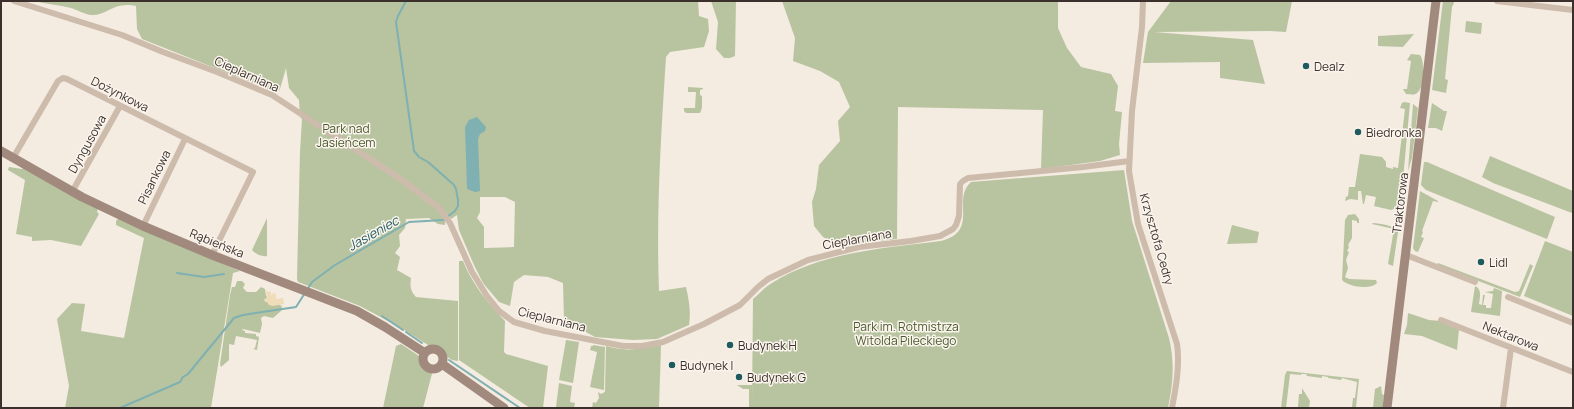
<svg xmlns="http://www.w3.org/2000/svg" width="1574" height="409" viewBox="0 0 1574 409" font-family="Manrope,sans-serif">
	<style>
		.green { fill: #b8c4a0; fill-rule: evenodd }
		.sand { fill: #efdcb8 }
		.water { fill: #7fb0b2 }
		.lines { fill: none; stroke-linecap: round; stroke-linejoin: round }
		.stream { stroke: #7fb0b2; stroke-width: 2 }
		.street { stroke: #cdbbac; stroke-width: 6 }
		.secondary { stroke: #a18a7d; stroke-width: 9 }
		.poi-dot { fill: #1f5a5e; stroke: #fbf5ee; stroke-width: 1.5 }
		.labels { text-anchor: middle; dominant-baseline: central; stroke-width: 3; stroke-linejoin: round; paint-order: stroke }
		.poi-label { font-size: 12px; fill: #3b302b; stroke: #fbf5ee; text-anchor: start }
		.street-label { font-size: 12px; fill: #3b302b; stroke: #fbf5ee }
		.park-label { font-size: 12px; fill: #4a5a2e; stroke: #fbf5ee }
		.water-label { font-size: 13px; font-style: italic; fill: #1f5a5e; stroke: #fbf5ee }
	</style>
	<rect width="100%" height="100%" fill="#f4ebe1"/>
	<path class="green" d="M34,1H698L699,16L708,19L709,31L704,47L670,52L666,57C661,135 656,213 659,291L686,287C689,300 691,312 689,325L657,339L633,340L595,337L564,320L563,283L548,277L524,275L514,282L510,306L499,302L483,283L474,265L459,230L457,215L451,219L446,213L445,225L438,224L429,218L406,219L405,228L399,235L400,246L395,253L400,257L397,270L411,278C410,285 410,291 416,297L458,301V361L452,360L401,328L360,306L298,282L297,279L300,152L302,119L300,117L299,100L289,88L286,68L280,89L276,94L268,89L142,39L137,29L136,6C113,1 107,16 91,15C84,14 77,10 71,8C59,5 46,4 34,1ZM381,163L420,190L415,192L379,168ZM480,197H505L515,202L514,247L484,248V227L477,218L480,212Z
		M711,1H736L735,56L730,58H724L716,49L718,22Z
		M782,1H1058V28L1067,48L1081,67L1111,74L1118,86L1115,111L1122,112L1119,144L1120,155L1100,161L1041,169L1043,110L898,107L897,239L838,245L823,237L814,226L812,202L816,189L819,165L840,141L838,121L850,107L839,82L820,71L793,61L795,38Z
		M1171,1H1292L1286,32L1270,31L1154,32L1253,40L1265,84L1220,78V62L1143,63L1148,32Z
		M1443,1H1453L1454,3L1452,7L1445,79L1448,80L1446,93L1432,90Z
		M1466,21L1482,23L1481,34L1465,32Z
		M1414,34L1403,47L1378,46V36Z
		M1411,54L1420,55C1425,61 1424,87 1418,92C1415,96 1410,94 1406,94L1403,89H1407L1411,61L1407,60Z
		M688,87L703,88V89L700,90V95L702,96V108L700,113H686L684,111V108H695L696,92H688Z
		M1404,102L1410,103L1401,201L1399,207L1391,210L1374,206L1376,197L1366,195L1364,204H1363L1361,191H1358V200L1350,199L1345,201L1346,197L1348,196L1349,187H1355L1360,154L1382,157L1386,162V167L1393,169V167L1398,168L1405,109L1400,108L1402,103Z
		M1432,103L1444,111H1447L1442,131L1436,128H1428Z
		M1413,104L1418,108L1412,158L1408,171Z
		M1490,156L1573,191V209L1572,213L1493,183L1482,177Z
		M1424,162H1427L1555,217L1547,239L1426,190L1421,185Z
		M9,167L22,169L24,167L98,208L97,212L99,214L81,246L51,240L32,241V237L16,234L25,180L8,170Z
		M1124,170L1132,221L1169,338C1175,364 1173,383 1168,408H749V389H743L737,385H752V400L753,299C759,294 765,287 772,283C821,252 885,248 941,241C980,231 951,200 971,182Z
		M1420,191L1438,201V202L1433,201L1422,231L1423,232L1421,237L1424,238L1418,252L1415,251L1413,248Z
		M1355,214L1359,219V223H1357V221L1352,220V238L1348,245L1349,247L1347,251L1349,252L1346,260L1348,268L1345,277L1349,279L1376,280L1377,283C1371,290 1348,287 1342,280L1345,220L1348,215Z
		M267,218V256C262,257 255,254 252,250Z
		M118,219H122L240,271L233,273L211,408H65L69,386L57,319L72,303L85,304L81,331L124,338L144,238L116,225V221Z
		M1373,223C1381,224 1392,224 1398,232L1393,266L1388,264L1394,229L1372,224Z
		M1232,225L1259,232L1257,243L1227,244Z
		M1545,241L1573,252V316L1524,296Z
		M459,261H463C472,284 488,303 505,321L504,352L506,354L548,366L543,408H530L459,360Z
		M1438,263L1515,292L1519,291L1530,264L1533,266L1520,297L1442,267L1437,264Z
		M237,281H242L245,284L243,288L247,292H256L261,287L265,289C266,302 271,301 282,306L281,311L273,318L264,316L261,318L262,324L260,333L243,329L242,330L245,331V333L256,334V336L259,337L257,350L253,349L255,348L257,340L236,336L234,345L229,344V360L221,367L220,364L230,295L232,287H235Z
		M1475,286C1482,289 1480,297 1479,304L1482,305L1483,295H1485L1483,305H1486V308H1491L1493,294L1485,292L1493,291L1494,288L1502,291L1500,316L1471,312Z
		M1408,313L1429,320L1441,321L1459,329L1457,350L1422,336L1404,334L1407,325Z
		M566,340L579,342L573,383L559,380Z
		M401,344L434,366L423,408H383L396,346Z
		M593,345L605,347L604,390L590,387L597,352L590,350L591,346H593Z
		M661,345L659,408H592L593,402L596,403L599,398L598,392L601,394L605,392L606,346C626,352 640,349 661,345Z
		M1287,371L1359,379L1356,407H1352L1353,398H1355L1357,382L1342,378L1341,380L1328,378V377L1322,376V378L1307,376L1306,374H1301V375L1290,374L1286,408H1281L1285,375Z
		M559,383L572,386L570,402L575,403L574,408L556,407Z
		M1381,386L1382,394L1384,395L1383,408H1373L1375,389Z
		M1302,388L1310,401L1309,408L1298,407L1299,394H1302Z"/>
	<path class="sand" d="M266,291L271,292V295H272L273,293L276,294V299L283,298L284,304L273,306L269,305L267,302H265L264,299L267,298Z"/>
	<path class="water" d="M477,117L486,127L485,131L480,134L478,139L480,191L475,192L467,189L465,127L469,120Z"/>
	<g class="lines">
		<path class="stream" d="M177,273L204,277L224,274
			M307,290L312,282L335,265L409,222L443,220L455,211L458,206V200L456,189L454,185L428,162L419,157L414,151L396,22L398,16L406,1
			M382,316L403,330
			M406,332L422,343
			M449,360L520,408
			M120,408L180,382L183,377L188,374L234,318L243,315L296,307L305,293"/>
		<path class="street" d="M14,1L122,35L163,52L217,72L272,95L399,178L438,207L450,223L472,272L487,296L499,311L514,322L545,331L623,346H642L663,342L704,324L740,305L758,287L768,279L808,260L859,247L911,241L940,236L953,229L956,225L959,216L960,184L963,181L968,178L1083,167L1129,161
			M1143,1L1142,27L1132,111L1129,171L1138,224L1177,344C1180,365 1176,387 1172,408
			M1497,1L1573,10
			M13,158L58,81L63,78L67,79L253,172L212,255
			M72,192L120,106
			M143,226L185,139
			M1406,255L1475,282
			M1508,297L1573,323
			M1441,320L1573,372
			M1503,408L1511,348"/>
		<path class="secondary" d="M1,151L82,197L143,226L212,255L357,311L385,327L425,353
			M423 359a10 10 0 1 1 20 0a10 10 0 1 1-20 0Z
			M442,364L504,408
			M1387,408L1436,1"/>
	</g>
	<g class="poi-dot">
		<circle cx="1306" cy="66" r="4"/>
		<circle cx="1358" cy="132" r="4"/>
		<circle cx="1481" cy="262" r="4"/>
		<circle cx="730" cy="345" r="4"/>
		<circle cx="672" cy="365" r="4"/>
		<circle cx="739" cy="377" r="4"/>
	</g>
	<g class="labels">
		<g class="poi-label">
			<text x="1314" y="66">Dealz</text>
			<text x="1366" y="132">Biedronka</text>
			<text x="1489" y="262">Lidl</text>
			<text x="738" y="345">Budynek H</text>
			<text x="680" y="365">Budynek I</text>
			<text x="747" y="377">Budynek G</text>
		</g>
		<g class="street-label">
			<text transform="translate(247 74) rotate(24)">Cieplarniana</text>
			<text transform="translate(120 94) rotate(27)">Dożynkowa</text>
			<text transform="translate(87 144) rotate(-61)">Dyngusowa</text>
			<text transform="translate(154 177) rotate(-64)">Pisankowa</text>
			<text transform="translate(1400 203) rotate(-83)">Traktorowa</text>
			<text transform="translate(857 239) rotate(-10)">Cieplarniana</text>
			<text transform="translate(1157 239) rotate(74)">Krzysztofa Cedry</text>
			<text transform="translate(217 243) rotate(22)">Rąbieńska</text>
			<text transform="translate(552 319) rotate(14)">Cieplarniana</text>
			<text transform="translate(1511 336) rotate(22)">Nektarowa</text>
		</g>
		<g class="park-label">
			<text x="346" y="128">Park nad<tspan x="346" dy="14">Jasieńcem</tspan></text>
			<text x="906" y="326">Park im. Rotmistrza<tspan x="906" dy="14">Witolda Pileckiego</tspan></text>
		</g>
		<g class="water-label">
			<text transform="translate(373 233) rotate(-30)">Jasieniec</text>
		</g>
	</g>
	<rect width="1574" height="409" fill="none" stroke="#3b302b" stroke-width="4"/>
</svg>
